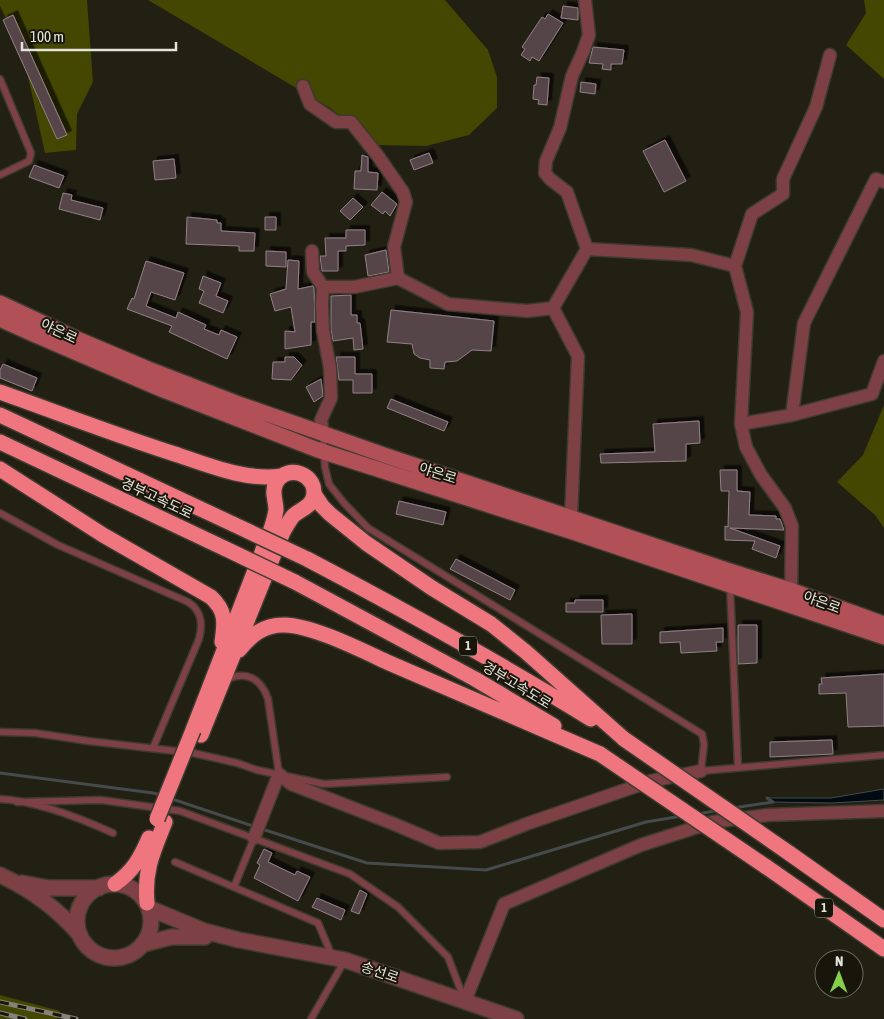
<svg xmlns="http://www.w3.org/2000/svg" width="884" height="1019" viewBox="0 0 884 1019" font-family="'Asap Condensed','Noto Sans KR',sans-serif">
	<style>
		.green { fill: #444701 }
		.water { fill: #000a10; stroke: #454b4d }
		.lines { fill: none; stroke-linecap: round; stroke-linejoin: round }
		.stream { stroke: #454b4d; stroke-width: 3 }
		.building { fill: #55454a; stroke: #928186; filter: url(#shadow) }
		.service-casing { stroke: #3d3b2f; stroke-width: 9 }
		.minor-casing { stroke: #3d3b2f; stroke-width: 15 }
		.tertiary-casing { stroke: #3d3b2f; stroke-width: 18 }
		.secondary-casing { stroke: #3d3b2f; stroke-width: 18 }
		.motorway-casing { stroke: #3d3b2f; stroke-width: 18 }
		.service { stroke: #7d4044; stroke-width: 6 }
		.minor { stroke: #7d4044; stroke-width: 12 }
		.tertiary { stroke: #7d4044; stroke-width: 15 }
		.secondary { stroke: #b25058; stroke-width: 15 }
		.motorway { stroke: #ef757f; stroke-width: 15 }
		.rail-casing { stroke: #848278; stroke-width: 5 }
		.rail { stroke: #18160a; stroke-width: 3; stroke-dasharray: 9; stroke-linecap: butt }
		.motorway-bridge-casing { stroke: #3d3b2f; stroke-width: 18; stroke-linecap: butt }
		.motorway-bridge { stroke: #ef757f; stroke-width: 15 }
		.labels { text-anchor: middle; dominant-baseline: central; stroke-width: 4; stroke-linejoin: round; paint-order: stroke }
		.shield { fill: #18160a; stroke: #a8a69d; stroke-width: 1 }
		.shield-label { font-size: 12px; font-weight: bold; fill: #e5e4dc }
		.street-label { font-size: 14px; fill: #e5e4dc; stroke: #18160a }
	</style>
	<defs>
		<filter id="shadow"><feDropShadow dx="4.5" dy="-4.5" stdDeviation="0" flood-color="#0009"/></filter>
	</defs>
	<rect width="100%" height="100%" fill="#221f13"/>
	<path class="green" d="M0,0H87L93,82L77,114L76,150L45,153L23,54L0,6Z
		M148,0H445L488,50L497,77V108L469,135L426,146L376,145L330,108Z
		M864,0H884V79L846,45L866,13Z
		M884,405V528L875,515L837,482L863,455Z
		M0,995L60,1011L57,1019H0Z"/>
	<path class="water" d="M884,789V800L832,803L773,802L767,798H831Z"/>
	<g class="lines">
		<path class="stream" d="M0,773L153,793L161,795
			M169,798L256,827
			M733,808L773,802L767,798
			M698,814L719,810
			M262,829L367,863L486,870L646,822L682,816"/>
	</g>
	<path class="building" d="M563,6L578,8V20L561,18Z
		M548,14L563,23L539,61L532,57L530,61L521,55L525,49L522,47L542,17L545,19Z
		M13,15L67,135L57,139L3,20Z
		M593,47L624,50L622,64H611V70L602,69L603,64L589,63Z
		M537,77L549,78L547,105L538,104L539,100L533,99L534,85H536Z
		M581,82L596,84L595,94L580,92Z
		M665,140L686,181L664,192L643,151Z
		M429,153L433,163L414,170L410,160Z
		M362,155L368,157V172L378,173L377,190L354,189L355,171H361Z
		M174,159L176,178L155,180L153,161Z
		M34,165L64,176L59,188L29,177Z
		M382,192L397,204L390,216L385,211L383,214L371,205Z
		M63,193L72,195L71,200L103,208L100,220L59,209Z
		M353,198L363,207L350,220L340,211Z
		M187,217L217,220V223H221V231L255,233L254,251H239V246L186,244Z
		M265,217H276V230H265Z
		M346,230H365V245L346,246V251H338V271H322L320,256H326L325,238H346Z
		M386,250L389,272L368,276L365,255Z
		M266,251L286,252V267L266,266Z
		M288,260L299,261L298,289L313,286L314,288L315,322H311V345L285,349V331L295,332L291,307L275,311L270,294L286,289Z
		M146,261L184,273L175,300L151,292L146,306L176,318L178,312L206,325L204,329L219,335L221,330L237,337L227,359L169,332L172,326L127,309L132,298L134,299Z
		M203,276L221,283L216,296L228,301L223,313L199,303L204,291L199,289Z
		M351,295V315H357V323H360L363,349L354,350L353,338L333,341L331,329V296Z
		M391,310L494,321L491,351L472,350L457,361L445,362L444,369L430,368V360L420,358L414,354L412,344L387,342Z
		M285,357H294L302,365L291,380L272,379L273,362H285Z
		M336,357H355V374H372V393H353V380H339Z
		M3,364L37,378L32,391L0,378V370Z
		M321,379L323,396L314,402L306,387Z
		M391,399L448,422L444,431L387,408Z
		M699,421L700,443L686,444V461L601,463L600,454L655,452L653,424Z
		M720,470H737V491L750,492L749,515L776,516V519H780L784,530L730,528L780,546L776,558L752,549L755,541L725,540V526L728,527L729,491H721Z
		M399,501L446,512L443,525L396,514Z
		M456,559L515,590L510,600L450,569Z
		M575,600H603V612H566V603H575Z
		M632,614V644H602L601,615Z
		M738,625H757V663L738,664Z
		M723,628V642H716L717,651L681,653L680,642L660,643V632Z
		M884,674V726L848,727L846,693L819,694V684H822L821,678Z
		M832,740L833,754L770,757V742Z
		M264,849L272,853L268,862L295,875L297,871L310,877L298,901L254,878L260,865L257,863Z
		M360,890L367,894L359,914L351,911Z
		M317,898L345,910L341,920L312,907Z"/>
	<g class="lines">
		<g class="service-casing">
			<path id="service" d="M0,79L31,153L29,161L0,175
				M323,435L325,467L329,484L344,503L368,528L702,734L704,744L701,771L884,755
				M0,513L58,545L188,602C202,611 203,624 199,639L153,748
				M730,586L738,767
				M225,680C246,670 261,678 268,699L279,774
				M0,732L35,733L88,741L193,753L237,763L257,770L324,784L447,777
				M0,799C37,801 80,818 113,833
				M17,802L101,800L180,811L350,874L398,907L448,957L464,999
				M175,862L318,923L332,956
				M234,887L254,838
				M311,1019L345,960"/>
		</g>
		<g class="minor-casing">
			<path id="minor" d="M585,0L589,35L583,52L572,76L560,128L546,161L545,173L550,179L567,192L587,249L691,255L735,266L747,312L741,424L746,447L761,475L785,508L792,526L791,598
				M303,86L310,104L336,122H351L378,156L403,192L406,202L394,247L398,278L448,304L527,311L553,308
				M312,251L313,272L323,287L322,304L323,330L330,368L331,398L321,420L323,434
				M735,266L752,214L783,194V179L816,107L830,55
				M323,287H354L398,278
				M792,415L872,394L884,361
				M741,424L792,415L804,323L876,179L884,182
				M571,517L578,356L553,308L587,249
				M254,838L279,774L291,784L394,824L439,843L480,842L529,823L651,781L701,771
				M465,1001L504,904L641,845L713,822L768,815L884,811"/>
		</g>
		<g class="tertiary-casing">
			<path id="tertiary" d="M0,875C32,890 57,908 80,935
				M22,883L49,888H99
				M77 921a37 37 0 1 1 74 0a37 37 0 1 1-74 0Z
				M149,908L204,931L239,940L345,960L516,1019
				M144,944L171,937H205"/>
		</g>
		<g class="secondary-casing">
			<path id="secondary" d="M0,303L77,339L148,369L236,403L384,455L730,571L793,591L884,624
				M0,319L33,334L161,389L318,450L576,533L884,637"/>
		</g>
		<g class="motorway-casing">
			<path id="motorway" d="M0,392C59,413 118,436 178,455C210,466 247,481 282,476
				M0,415L235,525
				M0,442L226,549
				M0,469L103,535L211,597C226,611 225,622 222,642
				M314,494L322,506L330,514L366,543L432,588L491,624L526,652L624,739
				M307,559C404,610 498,662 591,719
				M295,582L475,679L554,726
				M239,650C251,635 264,625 283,625C309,624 361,650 387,662C458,693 529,724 600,754
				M193,730L271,529C273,523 275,516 276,510C276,500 271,492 276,483C287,462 320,475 313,498C310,508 300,509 293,516C289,521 286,527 283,532L201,735
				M789,853L884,920
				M765,866L884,949
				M115,884C133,871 140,859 149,838
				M147,903C144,870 153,852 165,822"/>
		</g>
		<use href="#service" class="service"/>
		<use href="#minor" class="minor"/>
		<use href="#tertiary" class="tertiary"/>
		<use href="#secondary" class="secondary"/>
		<use href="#motorway" class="motorway"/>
		<g class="rail-casing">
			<path id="rail" d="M0,1002L76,1019
				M0,1013L25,1019"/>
		</g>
		<use href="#rail" class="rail"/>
		<g class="motorway-bridge-casing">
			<path id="motorway-bridge" d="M235,525L307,559
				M226,549L295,582
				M624,739L789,853
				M600,754L765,866
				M157,819L193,730"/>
		</g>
		<use href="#motorway-bridge" class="motorway-bridge"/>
	</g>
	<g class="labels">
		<g class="shield">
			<rect x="459" y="636.5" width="18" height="19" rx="4"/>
			<rect x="815" y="898.5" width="18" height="19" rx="4"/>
		</g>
		<g class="shield-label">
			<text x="468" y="646">1</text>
			<text x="824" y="908">1</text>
		</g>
		<g class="street-label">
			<text transform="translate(59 331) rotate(25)">야은로</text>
			<text transform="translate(438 473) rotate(18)">야은로</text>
			<text transform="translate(157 498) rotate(25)">경부고속도로</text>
			<text transform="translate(822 602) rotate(20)">야은로</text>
			<text transform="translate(517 685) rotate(31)">경부고속도로</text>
			<text transform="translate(380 972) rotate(19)">송선로</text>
		</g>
	</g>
	<g transform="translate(839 974) rotate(1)"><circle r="24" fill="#18160a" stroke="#6a685e"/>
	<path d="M0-4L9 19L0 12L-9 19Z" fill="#86cf4c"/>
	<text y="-8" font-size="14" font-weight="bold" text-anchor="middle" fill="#e5e4dc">N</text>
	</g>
	<path d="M22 42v8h154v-8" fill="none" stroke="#e5e4dc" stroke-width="2.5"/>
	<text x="30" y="42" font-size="15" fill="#e5e4dc" stroke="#18160a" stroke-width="4" paint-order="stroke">100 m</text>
</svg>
